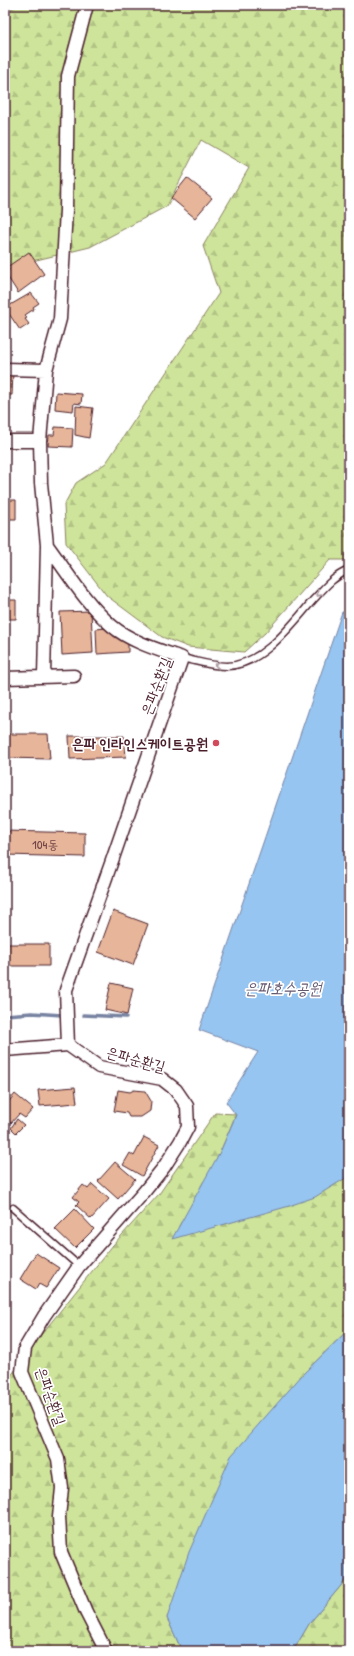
<svg xmlns="http://www.w3.org/2000/svg" width="354" height="1656" viewBox="0 0 354 1656" font-family="'Patrick Hand','Poor Story',sans-serif">
	<style>
		.forest { fill: url(#forest-firs); stroke: #8c8262 }
		.water { fill: #96c5f1; stroke: #7883a2 }
		.lines { fill: none; stroke-linecap: round; stroke-linejoin: round }
		.stream { stroke: #7883a2; stroke-width: 3.5 }
		.building { fill: #e7b599; stroke: #4a1f2b }
		.service-casing { stroke: #4a1f2b; stroke-width: 9 }
		.minor-casing { stroke: #4a1f2b; stroke-width: 15 }
		.service { stroke: #fff; stroke-width: 6 }
		.minor { stroke: #fff; stroke-width: 12 }
		.oneway { stroke: #ae9aa0 }
		.poi-dot { fill: #d1495b; stroke: #fff; stroke-width: 1.5 }
		.labels { text-anchor: middle; dominant-baseline: central; stroke-width: 3.5; stroke-linejoin: round; paint-order: stroke }
		.number-label { font-size: 13px; fill: #714446 }
		.street-label { font-size: 15px; fill: #4a1f2b; stroke: #fff }
		.poi-label { font-size: 15px; font-weight: bold; fill: #4a1f2b; stroke: #fff; text-anchor: end }
		.water-label { font-size: 16px; font-style: italic; fill: #655970; stroke: #fff }
	</style>
	<defs>
		<pattern id="forest-firs" width="22" height="20" patternUnits="userSpaceOnUse"><rect width="22" height="20" fill="#cde49a"/><path d="M5 1l3.5 6h-7zM16 11l3.5 6h-7z" fill="#b2c385"/></pattern>
	</defs>
	<rect width="100%" height="100%" fill="#fff"/>
	<filter id="ink" filterUnits="userSpaceOnUse"><feTurbulence type="fractalNoise" baseFrequency=".025" numOctaves="2"/><feDisplacementMap in="SourceGraphic" scale="8" xChannelSelector="R" yChannelSelector="G"/><feConvolveMatrix kernelMatrix="1 2 1 2 8 2 1 2 1" color-interpolation-filters="sRGB"/></filter>
	<g filter="url(#ink)">
		<path class="forest" d="M18,5H349V560H330L265,633L244,652L188,647L162,637L107,596L66,543L64,505L76,483L106,463L219,293L203,246L249,168L201,140L167,206L90,247L24,263L5,277V13Z
			M215,1113L236,1114L221,1150L343,1179L349,1176V1329L303,1374L167,1618L182,1651H5V1384L37,1340L113,1245L159,1194Z
			M349,1576V1651H293L309,1624Z"/>
		<path class="water" d="M342,612H349V1176L315,1197L286,1207L172,1239L221,1150L236,1115L226,1102L258,1052L199,1030Z
			M349,1329V1576L309,1624L293,1651H182L167,1618L189,1552L231,1456L303,1374Z"/>
		<g class="lines">
			<path class="stream" d="M5,1015L32,1013L62,1015
				M83,1015L126,1017"/>
		</g>
		<path class="building" d="M187,178L212,198L195,218L171,198Z
			M29,252L44,274L18,293L5,273L9,270L7,267Z
			M31,293L39,303L33,307L34,309L25,315L27,318L25,319L29,324L20,330L5,308Z
			M5,372L13,373L12,395H5Z
			M56,392L82,394L81,404L74,403L73,411L55,409Z
			M76,406L93,408L89,438L75,435Z
			M55,427L73,428L72,447L48,446L49,435H54Z
			M5,500H16V519H5Z
			M5,600H16V619H5Z
			M91,611L93,653L62,655L60,612Z
			M106,628L128,641V652L97,654L96,629Z
			M5,734H48L50,759L5,758Z
			M69,736H124L126,757L70,759Z
			M5,831L85,833V857L5,855Z
			M113,911L148,924L133,965L98,952Z
			M5,944H49V966H5Z
			M111,983L133,988L127,1015L105,1010Z
			M75,1087L77,1103L40,1106L38,1090Z
			M118,1090L130,1092L134,1090L145,1091L151,1101L150,1111L141,1117H129L127,1113L114,1111Z
			M15,1094L33,1109L25,1118L19,1114L11,1123L5,1118V1106Z
			M17,1119L24,1125L16,1133L11,1128Z
			M144,1137L159,1145L142,1176L123,1165L130,1153L134,1156Z
			M115,1162L135,1179L118,1199L98,1181Z
			M92,1184L109,1199L91,1219L76,1205L79,1202L73,1197L83,1185L88,1189Z
			M75,1209L94,1229L75,1248L55,1229Z
			M36,1253L59,1268L46,1288L39,1284L36,1289L20,1279Z"/>
		<g class="lines">
			<g class="service-casing">
				<path id="service" d="M182,658C196,661 211,666 227,666C263,665 292,624 314,599C325,587 334,576 349,570
					M13,1208L79,1266"/>
			</g>
			<g class="minor-casing">
				<path id="minor" d="M5,369L46,370
					M5,441H40
					M47,545C67,572 86,604 112,626C131,642 159,650 182,658L113,858L66,990L68,1045
					M44,677L47,545L41,483L40,441L46,370L60,319L66,210L68,76L87,5
					M5,678L74,676
					M68,1045L99,1067L162,1079L176,1090L187,1106L188,1127L180,1142L164,1167L144,1192L79,1266L44,1316L25,1348L22,1372L58,1459L62,1488L59,1517L61,1552L86,1612L106,1651
					M5,1050L68,1045"/>
			</g>
			<use href="#service" class="service"/>
			<use href="#minor" class="minor"/>
		</g>
		<defs><path id="oneway-chevron" d="M-2-3.5L2.5 0L-2 3.5" fill="none" stroke-width="1.6" stroke-linecap="round" stroke-linejoin="round"/></defs>
		<g class="oneway">
			<use href="#oneway-chevron" transform="translate(319 594) rotate(132)"/>
			<use href="#oneway-chevron" transform="translate(217 665) rotate(-174)"/>
		</g>
	</g>
	<circle class="poi-dot" cx="216" cy="743" r="4"/>
	<g class="labels">
		<g class="number-label">
			<text x="45" y="844">104동</text>
		</g>
		<g class="street-label">
			<text transform="translate(156 686) rotate(-69)">은파순환길</text>
			<text transform="translate(136 1059) rotate(15)">은파순환길</text>
			<text transform="translate(51 1396) rotate(70)">은파순환길</text>
		</g>
		<g class="poi-label">
			<text x="208" y="743">은파 인라인스케이트공원</text>
		</g>
		<g class="water-label">
			<text x="283" y="988">은파호수공원</text>
		</g>
	</g>
	<rect width="354" height="1656" fill="none" stroke="#fff" stroke-width="20"/>
	<rect x="10" y="10" width="334" height="1636" fill="none" stroke="#4a1f2b" stroke-width="1.5" filter="url(#ink)"/>
</svg>
